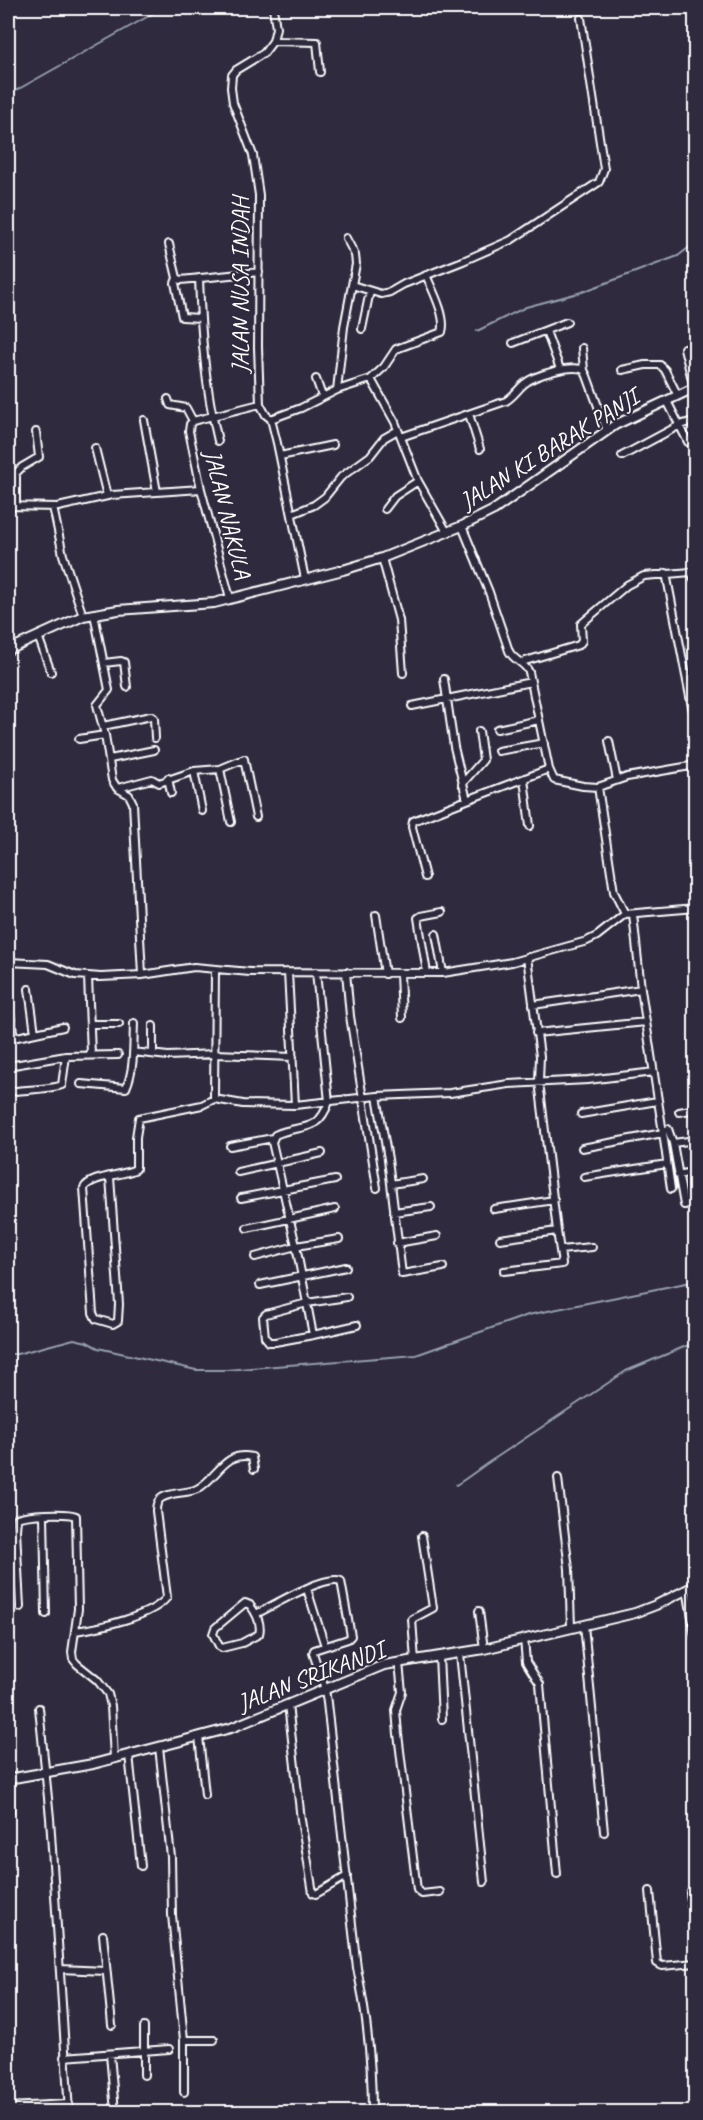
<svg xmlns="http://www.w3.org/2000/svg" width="703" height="2120" viewBox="0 0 703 2120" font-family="Caveat,sans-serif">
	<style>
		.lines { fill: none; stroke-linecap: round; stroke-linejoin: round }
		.stream { stroke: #959fae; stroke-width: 2 }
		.minor-casing { stroke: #fff; stroke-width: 10 }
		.tertiary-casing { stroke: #fff; stroke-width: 12 }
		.minor { stroke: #2f2a3d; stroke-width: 6 }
		.tertiary { stroke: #2f2a3d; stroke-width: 8 }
		.labels { text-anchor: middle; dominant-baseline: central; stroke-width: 4.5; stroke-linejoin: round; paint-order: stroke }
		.street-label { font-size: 24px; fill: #fff; stroke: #2f2a3d }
	</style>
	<rect width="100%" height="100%" fill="#2f2a3d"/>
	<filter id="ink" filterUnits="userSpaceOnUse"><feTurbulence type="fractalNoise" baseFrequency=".0167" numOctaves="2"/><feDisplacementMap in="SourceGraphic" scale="12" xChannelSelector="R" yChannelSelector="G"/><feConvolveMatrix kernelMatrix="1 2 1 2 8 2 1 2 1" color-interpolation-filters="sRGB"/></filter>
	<g filter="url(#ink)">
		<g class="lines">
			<path class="stream" d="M8,95L163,8
				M477,331L526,307L582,292L678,256L696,242
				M8,1354H17L74,1339L87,1342L98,1348L196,1370H226L416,1355L528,1315L696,1281
				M456,1485C471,1476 482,1466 497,1457L626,1371L696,1342"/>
			<g class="minor-casing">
				<path id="minor" d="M273,8L276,28L273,41L264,53L236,70L232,75L231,88L233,103L253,155L259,195L258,347L260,404L266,415L271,419L277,443L305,579
					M273,41L317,42L320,72
					M169,244L177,278L181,280L259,272
					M177,278L175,283L182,317L201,318
					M199,278C201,333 205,387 218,441
					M352,285L381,294L390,292L404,284L463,261L511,240L599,182L604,169L581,18
					M362,329L370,291
					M546,331L560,369
					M513,343L567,322
					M582,348L584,370
					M684,348L694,388
					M622,370L645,365H660L665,370L678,396
					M316,379L322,396
					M371,379L395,422L418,481L447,532
					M337,390L344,327L356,264L355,255L346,238
					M168,399L170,405L186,408L193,421
					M667,401L688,442
					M469,414L480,449
					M271,419L301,408L337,390L371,379L384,367L396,349L442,332C447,317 432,289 426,275
					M144,420L157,492
					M401,437L506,401C514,396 517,390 524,384C534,375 572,364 584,370L587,376L607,431
					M95,448L107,496
					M280,456L333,445
					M622,456L680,425L696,420
					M16,504V473L22,467L39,457L36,432
					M8,506L58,507L112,495L201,489
					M53,507L63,555L83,616
					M385,509L395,496L418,481
					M292,514L314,505L325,497L341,477L370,456L384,438L398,430
					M462,526L489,592L509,651C513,660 524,662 529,672L549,769L554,780L583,786L598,787L627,777L696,765
					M382,558L399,620L403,673
					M666,573L692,707H696
					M230,598L201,489L189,431L190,424L193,421L260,404
					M94,614L109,690L97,705L105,735L112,780L117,788L129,795L133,803L142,975
					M38,636L51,672
					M522,662L579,645L582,641L581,624L627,585L644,576L691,572L696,583
					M104,663L121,661L124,662L127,687
					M444,679L454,747L467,800L549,769
					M412,706L531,682
					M692,707L696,723
					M103,726L151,716L154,718L155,738
					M497,729L539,720
					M79,739L105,735
					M609,741L617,780
					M498,751L544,743
					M110,759L154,750
					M220,769L231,822
					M194,771L202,811
					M168,778L171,793
					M524,779L530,826
					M462,784L483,760L479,731
					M598,787L614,892L625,914
					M118,788L152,779L159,783L194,771L220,769L244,759L256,817
					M425,877L412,827L413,821L467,800
					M376,915L385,974
					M436,934L443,973
					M8,962L48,964L75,975L101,977L142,975L194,967L250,972L443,973L512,962L587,941L597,936L625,914L696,908
					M288,972L295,1105
					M316,972L329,1102C317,1135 301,1123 275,1135L272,1142L296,1246L313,1335L357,1325
					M346,972L350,1016L377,1188
					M427,973L418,918L421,916L442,912
					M400,974L402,1018
					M88,976L91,1055
					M29,989L35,1033
					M8,1000L14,1038
					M533,1005L641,989
					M90,1024H119
					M536,1033L646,1022
					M8,1039L63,1027
					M133,1052L168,1056L215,1054L293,1057
					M153,1054V1026
					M8,1066L66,1056L118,1055
					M81,1084L126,1088C135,1069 133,1043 134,1023
					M8,1092C19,1090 55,1089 62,1085L66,1056
					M377,1096L388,1159L402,1274L443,1267
					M214,1099L243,1104L295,1105L377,1096L450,1093L509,1084L588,1080L654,1072
					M679,1112L696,1109
					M581,1114L657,1101
					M668,1129L673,1143
					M663,1133L671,1189
					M696,1140L673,1143L684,1205L696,1203
					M230,1146L273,1138
					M582,1148L663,1133L641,989L633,914
					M238,1172L322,1153
					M678,1175L696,1171
					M110,1177L119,1304L118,1321L113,1324L96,1319L93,1313L84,1188C90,1176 123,1176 136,1169V1137L139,1118L202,1105L214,1099L215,970
					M584,1177L667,1164
					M391,1184L423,1179
					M241,1198L335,1180
					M494,1209L554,1200
					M394,1212L431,1207
					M247,1228L335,1209
					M500,1239L557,1231L539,1081L540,1056L527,957
					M397,1243L437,1236
					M560,1250L592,1247
					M255,1257L296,1246L339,1239
					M504,1271L562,1264L557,1231
					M260,1285L346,1267
					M313,1335L275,1342H269L265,1337L263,1317L266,1314L307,1303L347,1297
					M558,1478L569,1569L571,1627
					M44,1516L46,1614
					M307,1589L325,1646
					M687,1589L696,1641
					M245,1603L250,1605C256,1613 262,1624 259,1634L242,1643L222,1648L219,1646L213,1634L215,1628Z
					M20,1607L16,1530L17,1518C27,1514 66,1512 76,1516L78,1609L72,1652L73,1659L77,1664L97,1680L108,1694L111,1706L114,1758
					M479,1611L484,1649
					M256,1614C272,1606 325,1574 341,1581L351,1636L348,1639L314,1650L313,1653L325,1689L327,1703L357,1968C367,2016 372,2064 372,2112
					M584,1625L604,1832
					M75,1631C98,1628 154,1616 167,1597L156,1511C156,1501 160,1497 169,1495C178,1492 189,1493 197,1489C217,1479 224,1450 252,1457L254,1469
					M524,1639L526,1662L540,1684L557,1874
					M460,1654L484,1882
					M439,1656L442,1719
					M415,1661L412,1619L433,1608L422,1536
					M399,1663L402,1692L396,1710L398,1734L417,1890L422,1894L440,1892
					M288,1704L301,1820L313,1893L316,1894L347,1876
					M39,1708L50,1818L69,2112
					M199,1736L205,1795
					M159,1747L171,1857L172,1915L184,2040V2092
					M129,1755L141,1866
					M9,1779L10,1812
					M696,1889L692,1890L690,1893L696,1944
					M650,1891L657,1963L662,1966L696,1963
					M103,1935L112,2025
					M60,1969L106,1971
					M144,2027V2075
					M184,2040H214
					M110,2054L115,2112
					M64,2057L169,2049
					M8,2107L69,2104"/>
			</g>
			<g class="tertiary-casing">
				<path id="tertiary" d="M8,650L83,616L118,610L214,603L343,570L382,558L462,526L494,510L615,425L696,387
					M8,1779L93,1764L231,1728L384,1665L484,1649L635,1613L656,1605L696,1585"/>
			</g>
			<use href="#minor" class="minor"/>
			<use href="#tertiary" class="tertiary"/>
		</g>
	</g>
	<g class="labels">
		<g class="street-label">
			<text transform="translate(240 285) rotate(-90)">JALAN NUSA INDAH</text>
			<text transform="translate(549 449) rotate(-32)">JALAN KI BARAK PANJI</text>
			<text transform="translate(228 514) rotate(76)">JALAN NAKULA</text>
			<text transform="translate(311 1676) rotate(-21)">JALAN SRIKANDI</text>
		</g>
	</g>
	<rect width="703" height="2120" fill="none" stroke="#2f2a3d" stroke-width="30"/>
	<rect x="15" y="15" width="673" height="2090" fill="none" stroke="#fff" stroke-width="2" filter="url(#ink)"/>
</svg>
